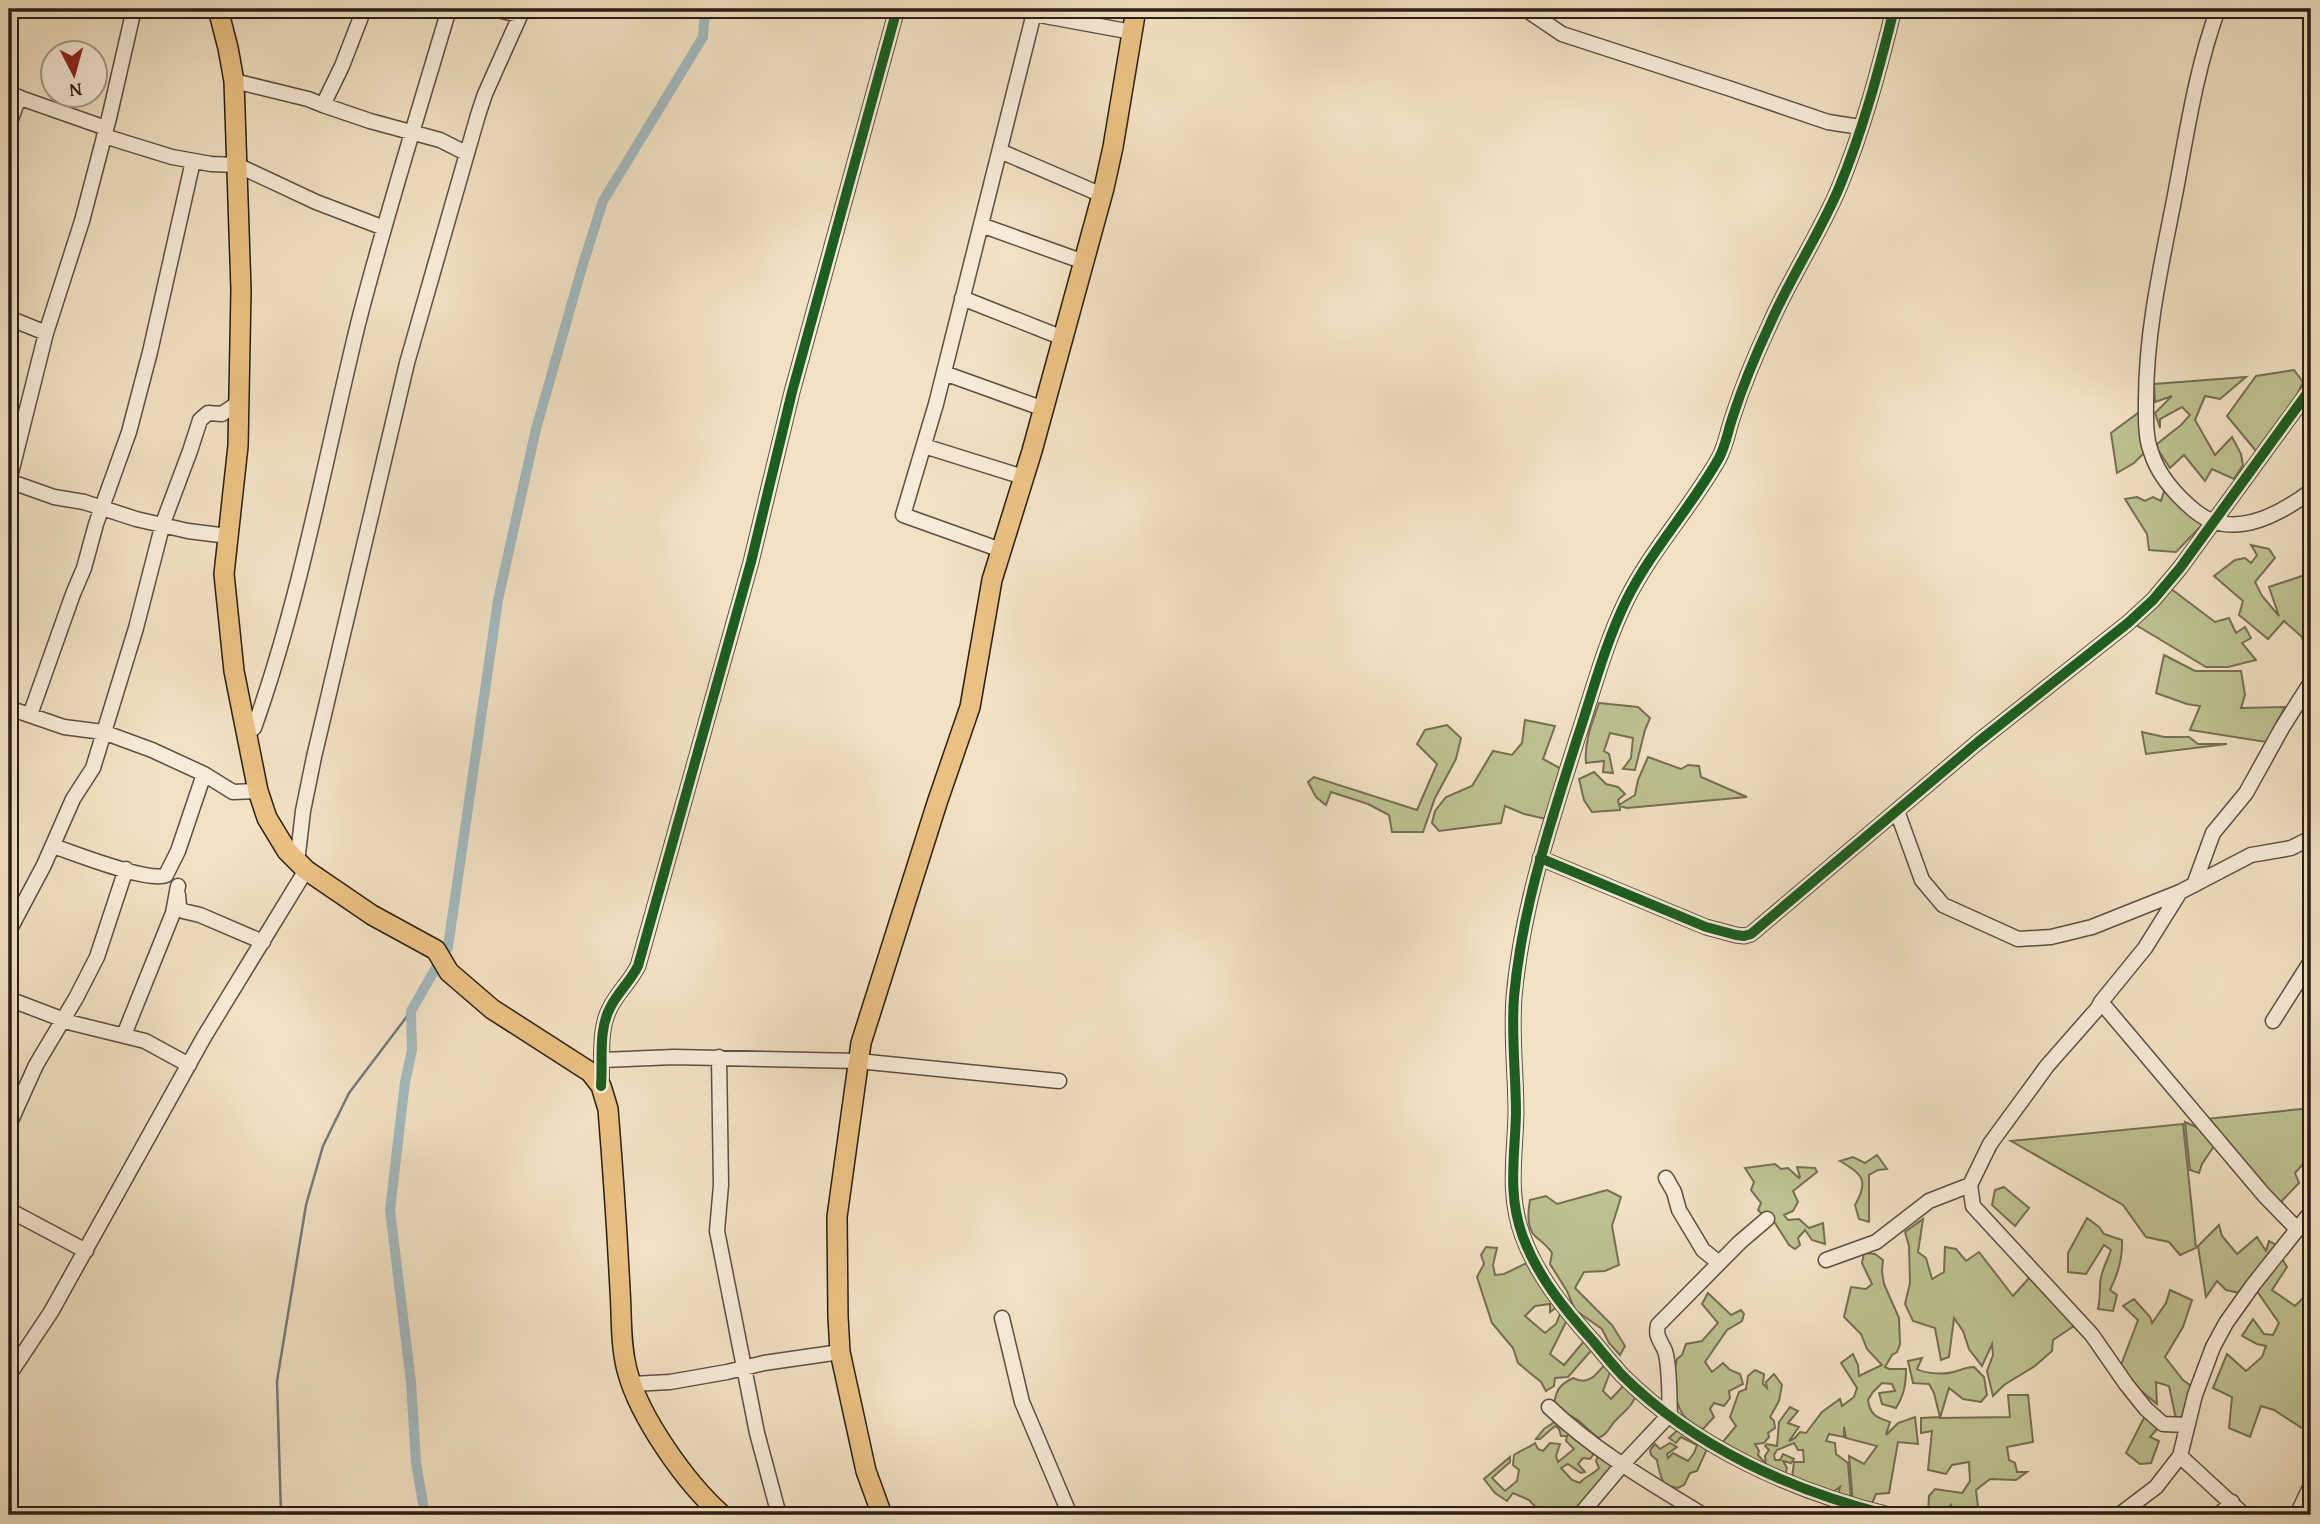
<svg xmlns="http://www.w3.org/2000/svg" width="2320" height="1524" viewBox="0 0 2320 1524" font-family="'Gentium Book Plus',serif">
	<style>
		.green { fill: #bec291; stroke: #757054; stroke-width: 2 }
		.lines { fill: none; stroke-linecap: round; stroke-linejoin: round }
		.stream { stroke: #737c7c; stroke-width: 2.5 }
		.canal { stroke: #a2bac0; stroke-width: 10 }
		.minor-casing { stroke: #5e4f42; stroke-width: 17 }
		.major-casing { stroke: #2c1e16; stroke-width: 22 }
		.minor { stroke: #f7ecd9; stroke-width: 14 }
		.major { stroke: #e9c182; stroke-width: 19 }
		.cycleway-casing { stroke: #f7ecd9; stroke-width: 15 }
		.cycleway { stroke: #1b5e20; stroke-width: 10 }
	</style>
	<rect width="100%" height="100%" fill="#f2e2c4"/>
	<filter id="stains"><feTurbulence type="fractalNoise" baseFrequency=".00286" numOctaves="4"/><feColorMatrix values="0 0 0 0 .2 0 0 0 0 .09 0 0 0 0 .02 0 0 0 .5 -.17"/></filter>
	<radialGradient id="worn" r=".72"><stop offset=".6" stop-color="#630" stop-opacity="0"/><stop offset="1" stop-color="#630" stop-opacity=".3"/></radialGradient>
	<path class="green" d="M2294,370L2303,382L2282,427L2256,451L2227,416L2256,376Z
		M2246,377L2220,399L2205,396L2195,420L2215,455L2232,437L2241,454L2243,465L2234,479L2212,469L2205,481L2184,455L2170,468L2158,450L2157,444L2181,425L2190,415L2182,407L2160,419V428L2155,413L2172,396L2155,402L2154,384Z
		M2146,407L2145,452L2134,463L2117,473L2111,433Z
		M2165,488L2198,513L2202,525L2176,552L2149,550L2147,534L2125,499L2137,497L2145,501L2153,497L2161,501Z
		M2251,545L2269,549L2275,558L2255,582L2262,596L2279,616L2269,587L2311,573V655L2306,652L2302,637L2284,621L2268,639L2239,615L2243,601L2214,576L2235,560L2245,558L2251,563L2257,555Z
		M2166,585L2215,622L2229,618L2236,633L2245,627L2251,638L2242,643L2256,660L2228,667H2206L2136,625Z
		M2164,655L2195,671H2241L2245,695L2241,708L2285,707L2266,742L2190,730L2200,706L2187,704L2156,693Z
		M1599,703L1638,707L1650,718L1645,730L1635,770L1623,769L1631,758L1633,738L1610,733L1604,751L1609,754L1613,773L1603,772L1604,761L1586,763C1584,742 1592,723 1599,703Z
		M1525,720L1555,726L1543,759L1567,772L1551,820L1524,814L1505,806L1501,823L1439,831L1432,823L1435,811L1446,797L1472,786L1493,751L1512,755L1522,743Z
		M1447,725L1461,738L1456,759L1435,798L1423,832H1392L1389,815L1368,804L1331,792L1326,805L1316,797L1308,782L1314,777L1417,810L1437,764L1417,744L1425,730Z
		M2142,732L2164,737H2189L2198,744H2227L2146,754Z
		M1648,757L1681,769L1688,765L1699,766L1701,777L1747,797L1627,808L1620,806V810L1592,812L1584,800L1579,779L1594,772L1606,784L1618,787L1625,794L1618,800L1619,805L1635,795L1638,780Z
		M2311,1108V1155L2295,1173L2299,1183L2279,1204L2206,1119Z
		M2185,1122L2205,1131L2216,1143L2202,1164L2199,1173L2190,1170Z
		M2183,1124L2196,1248L2180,1255L2169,1242L2146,1237L2123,1205L2011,1141Z
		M1877,1155L1887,1169L1878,1170L1869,1175V1222L1859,1219L1855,1205C1869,1181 1863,1174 1840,1161L1853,1157L1865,1163Z
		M1775,1164L1781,1169L1788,1168L1799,1178L1800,1177L1797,1167L1815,1168L1817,1172L1793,1191L1798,1202L1793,1211L1784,1215L1788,1220L1799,1219L1809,1228L1823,1223L1825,1244L1812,1240L1805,1230L1798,1238L1800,1245L1795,1249L1789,1245L1770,1215L1761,1213L1758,1210L1761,1203L1751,1190L1754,1182L1745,1168Z
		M2004,1187L2029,1208L2015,1226L1992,1205L1995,1190Z
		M1607,1190L1621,1197L1612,1226L1619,1265L1605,1271L1584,1272L1575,1288L1612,1325L1625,1346L1620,1355L1609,1343L1602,1329L1575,1310L1567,1291L1550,1264L1552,1253C1547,1245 1543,1243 1536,1237C1526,1229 1528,1211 1530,1200L1546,1196L1557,1204Z
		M2087,1218L2099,1227L2104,1234L2122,1240C2123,1259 2118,1274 2110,1290L2117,1295L2113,1311L2098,1309C2100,1300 2100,1294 2100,1285C2100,1273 2107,1261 2111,1250L2104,1245L2086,1274L2068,1272V1253Z
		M1923,1219L1918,1252L1926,1258L1932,1279L1944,1272L1945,1247L1956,1249L1966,1261L1979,1252L2013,1296L2030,1277L2080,1322L2053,1340L2052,1351L2035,1366L2004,1385L1993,1396L1987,1371L1993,1355L1992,1344L1982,1366L1969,1349L1963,1331L1954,1318L1949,1357L1941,1360L1935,1328L1913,1321L1905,1304L1910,1283L1909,1246L1905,1232Z
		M2219,1225L2222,1236L2237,1254L2257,1237L2266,1251L2269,1241L2278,1246V1252L2287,1267L2272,1290L2295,1306L2311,1290V1434L2274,1410L2261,1406L2250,1437L2229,1428L2232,1397L2213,1388L2227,1354L2246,1371L2262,1357L2266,1346L2257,1344L2242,1336L2253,1319L2264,1334L2273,1335L2279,1323L2254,1287L2244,1294L2226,1290L2217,1281L2206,1297L2198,1246Z
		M1486,1247L1497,1248L1493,1265L1495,1275L1504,1274L1533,1260L1561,1304L1550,1312V1304L1535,1306L1525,1316L1545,1333L1556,1324L1560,1314L1565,1310L1567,1320L1550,1354L1564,1365L1585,1340L1596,1345L1568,1377L1555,1378L1554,1386L1546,1391L1541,1382L1518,1363L1513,1348L1492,1323L1477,1277L1484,1264L1481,1255Z
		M1864,1253L1875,1254L1883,1260L1882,1271L1884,1284L1899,1318L1900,1344L1897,1352L1892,1355L1885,1367L1889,1369H1906C1906,1385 1904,1395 1896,1408L1882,1404L1879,1393L1895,1391L1892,1384L1882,1383L1873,1392L1868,1400C1870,1415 1876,1417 1890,1422L1886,1435L1898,1423L1915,1417L1918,1444L1898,1442L1889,1493L1876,1494L1871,1506L1874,1515H1854L1849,1456L1864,1464L1877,1446L1846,1438L1844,1427V1437L1829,1434L1826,1441L1835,1443L1836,1454L1848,1463L1851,1500L1838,1495L1840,1487L1833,1492L1792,1478L1794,1462H1804L1803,1450H1798L1794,1443L1777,1450L1774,1455L1775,1460H1780L1783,1454L1794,1459L1791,1463L1783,1461L1787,1468L1785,1477L1766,1468L1765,1456L1769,1450L1765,1446L1767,1444L1777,1446L1779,1422L1790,1407L1798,1411L1788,1423L1799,1427L1789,1441L1795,1438L1800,1432L1806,1433L1822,1412L1840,1399L1842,1406L1854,1397L1857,1388L1841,1363L1853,1354L1858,1365L1859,1376L1882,1365L1867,1349L1861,1334L1844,1317L1851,1287L1866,1289L1872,1284L1862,1263Z
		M2170,1290L2192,1300L2183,1327L2165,1357L2183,1380L2197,1390L2180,1425L2176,1419L2169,1386L2156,1382L2157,1404L2135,1386L2121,1365L2138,1320L2123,1306L2134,1299L2150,1317L2152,1323L2166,1303Z
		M1708,1293L1731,1315L1741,1310L1744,1314L1742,1321L1727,1330L1705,1362L1712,1372L1723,1363L1730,1370L1740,1374L1743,1384L1729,1391L1730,1398L1724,1406L1714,1403L1710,1409L1714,1417L1702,1430C1674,1418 1670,1385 1677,1359L1682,1355L1686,1344L1702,1341L1718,1323L1702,1304Z
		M1922,1358L1917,1369C1926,1374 1946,1375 1957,1371C1964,1369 1967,1367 1974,1367L1984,1377L1987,1395L1981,1402L1963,1399L1949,1388L1940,1418L2010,1417L2008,1395H2028L2033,1442L2007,1447L2009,1460L2015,1463L2017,1472H2027L2016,1480L1990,1479L1976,1490L1978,1507L1953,1510L1951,1505L1945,1514L1928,1515L1929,1496L1935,1489L1962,1493L1970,1481L1969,1462L1952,1465L1946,1474L1928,1470L1932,1431L1921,1433V1418L1940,1417L1934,1393L1929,1384L1913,1383L1908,1361Z
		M1606,1363L1612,1367L1603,1391L1611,1399L1624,1385L1637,1392C1633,1407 1624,1411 1615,1421C1608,1429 1608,1434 1598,1438L1578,1420L1554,1407C1555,1391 1559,1385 1573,1378C1589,1386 1596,1375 1606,1363Z
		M1755,1370L1764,1374L1763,1384L1767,1388L1766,1382L1774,1374L1782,1385L1779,1401L1770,1417L1774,1421L1775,1428L1768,1433L1769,1437L1764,1443L1755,1444L1759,1451L1758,1455L1764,1462L1761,1464L1722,1443L1736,1426L1730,1417L1739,1392L1746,1389L1748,1376Z
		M2148,1410L2160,1411L2159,1427L2150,1437L2159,1441L2151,1463L2140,1464L2126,1453Z
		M1559,1419L1596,1451L1590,1459L1583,1458L1578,1464L1585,1472L1581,1473L1568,1464L1561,1468L1572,1480L1580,1483C1585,1476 1593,1475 1599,1468L1596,1461L1601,1449L1615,1464L1586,1503L1570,1515H1543L1529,1500L1513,1493L1507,1501L1495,1493L1484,1479L1510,1457V1462L1492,1478L1505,1491L1517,1481L1519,1470L1513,1465L1514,1455C1522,1449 1529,1448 1535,1443L1538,1449L1543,1451L1550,1443L1560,1444L1556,1456L1558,1462L1574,1449L1566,1441L1567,1436H1561L1559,1429L1555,1426L1540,1439H1536L1544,1429Z
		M1681,1427L1707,1449L1697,1471L1690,1473L1684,1485L1678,1488L1664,1485C1661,1476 1658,1468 1657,1460L1651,1455L1650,1450L1655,1444L1660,1449L1670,1443L1677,1447L1667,1454L1668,1458L1673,1453L1688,1461L1694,1453L1697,1445L1681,1437L1676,1443L1669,1438Z"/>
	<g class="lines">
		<path class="stream" d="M281,1515L277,1381L306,1205L323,1146L349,1093L411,1011"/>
		<path class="canal" d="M425,1515L416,1463L411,1382L390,1210L405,1082L412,1050L411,1011L448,947L498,600L536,429L583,264L603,201L703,37L705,9"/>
		<g class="minor-casing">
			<path id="minor" d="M492,9L520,15
				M1525,9L1562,34L1731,89L1828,122L1860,127
				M2218,9C2196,69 2187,132 2175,195C2162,262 2146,330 2146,400C2146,416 2145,436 2151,452C2158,475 2177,496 2195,511C2232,541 2279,515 2311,491
				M1034,14L1132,32
				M234,81L308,99L323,105L342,66L364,9
				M9,94L106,128
				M323,105L370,121L440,140L466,153
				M9,125L19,97
				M104,136L172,157L211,164L237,165L316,202L384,228
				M1000,151L1102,195
				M981,225L1084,262
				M962,298L1063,338
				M9,318L46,333
				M944,373L1044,409
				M924,446L1023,477
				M9,481L46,333L82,221L109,118L134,9
				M9,481L54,497L84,502L136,519L188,531L228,536
				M1001,550L903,515L936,404L1035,9
				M9,708L64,727L103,732L152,750L204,774L233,792L258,791
				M30,715L73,594L84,568L96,524L129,432L150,352L193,161
				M246,733L254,728C301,596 325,459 358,324C385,218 418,114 449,9
				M1897,811L1922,880L1943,905L2018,939L2051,937L2092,927L2180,892L2251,855L2291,848L2311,838
				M53,846C74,853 149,883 166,875L178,851L204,774
				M294,858L298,854L303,811L314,757L407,363L478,115L485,94L523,9
				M1540,858L1706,927L1736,935L1744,936L1751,934L1978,742L2128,623L2153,600L2180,568L2311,388
				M2194,885L2213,833L2246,793L2282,728L2311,682
				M2180,892L2145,948L2101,1002L2098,1008L2047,1066L1990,1144L1970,1185L1973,1206L2092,1335L2126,1384L2146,1409L2163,1424L2187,1425
				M178,895L179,906L183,911L200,915L263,942
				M9,931L44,865L73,799L93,768L136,628L163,523L190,451L200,420L208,413L222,414L238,403
				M9,999L72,1023L145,1041L189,1065
				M2101,1002L2264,1195L2297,1229
				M2273,1021L2311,961
				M124,1035L173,913L178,886
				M719,1057L721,1185L717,1231L757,1433L779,1515
				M603,1060L674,1057L858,1061L1059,1081
				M601,1086C603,1061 598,1030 610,1008C617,993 630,982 638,966L751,562L792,392L897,9
				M9,1125L36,1065L76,998L97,957L126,869
				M1666,1178L1674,1192L1679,1210L1703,1250L1719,1263
				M9,1210L86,1251
				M1826,1260L1876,1242L1929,1201L1970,1185
				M1002,1318L1022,1402L1070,1515
				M9,1375L51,1312L204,1037L306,870
				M632,1384L670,1382L727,1372L764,1363L840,1352
				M1549,1407C1595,1451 1649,1482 1703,1515
				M2180,1456L2244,1515
				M1580,1515L1622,1465L1670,1414C1669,1398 1670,1365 1665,1351C1661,1341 1655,1337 1658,1325L1740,1242L1767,1219
				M1889,1515C1792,1491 1694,1447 1622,1375C1612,1364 1602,1352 1593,1341C1565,1310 1538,1277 1523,1237C1507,1194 1515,1157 1516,1113C1516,1075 1511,1036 1514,997C1522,906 1551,822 1578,736C1593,691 1605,644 1626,601C1651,550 1691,508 1719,458C1726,445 1728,430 1733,416C1743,385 1756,354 1770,324C1790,278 1819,235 1839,188C1863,130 1879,70 1894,9
				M2119,1515L2156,1487L2180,1456L2195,1395L2213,1347L2226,1323L2253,1285L2311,1212
				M2219,1515L2232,1502
				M2297,1515L2311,1485"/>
		</g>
		<g class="major-casing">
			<path id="major" d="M218,9L228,48L234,81L241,290L238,446L224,574L234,671L258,791L267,818L287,851L306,870L372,915L436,950L449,972L492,1009L590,1072L601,1086L608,1109C613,1170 617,1230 620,1290C622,1317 620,1343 627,1370C639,1417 686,1483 722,1515
				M882,1515L866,1471L840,1352L838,1316L837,1217L861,1043L937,803L970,707L992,580L1032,451L1104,188L1113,147L1136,9"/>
		</g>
		<use href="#minor" class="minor"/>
		<use href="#major" class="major"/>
		<g class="cycleway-casing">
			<path id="cycleway" d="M1540,858L1706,927L1736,935L1744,936L1751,934L1978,742L2128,623L2153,600L2180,568L2311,388
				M601,1086C603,1061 598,1030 610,1008C617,993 630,982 638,966L751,562L792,392L897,9
				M1889,1515C1792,1491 1694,1447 1622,1375C1612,1364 1602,1352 1593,1341C1565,1310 1538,1277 1523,1237C1507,1194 1515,1157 1516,1113C1516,1075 1511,1036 1514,997C1522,906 1551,822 1578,736C1593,691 1605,644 1626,601C1651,550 1691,508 1719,458C1726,445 1728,430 1733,416C1743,385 1756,354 1770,324C1790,278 1819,235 1839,188C1863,130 1879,70 1894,9"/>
		</g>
		<use href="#cycleway" class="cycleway"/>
	</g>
	<rect width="2320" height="1524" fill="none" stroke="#f2e2c4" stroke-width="35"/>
	<rect x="10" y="10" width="2299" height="1503" fill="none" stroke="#2c1e16" stroke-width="3.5"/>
	<rect x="18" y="18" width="2285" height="1489" fill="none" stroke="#2c1e16" stroke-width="2"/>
	<g transform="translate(74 74) rotate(174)"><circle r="33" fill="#f7ecd9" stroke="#a69a8b" stroke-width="2"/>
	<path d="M0-5L12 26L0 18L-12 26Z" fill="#8f2418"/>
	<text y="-10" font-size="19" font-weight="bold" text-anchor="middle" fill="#2c1e16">N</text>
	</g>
	<rect width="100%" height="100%" filter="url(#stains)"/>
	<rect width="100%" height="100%" fill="url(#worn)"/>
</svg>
